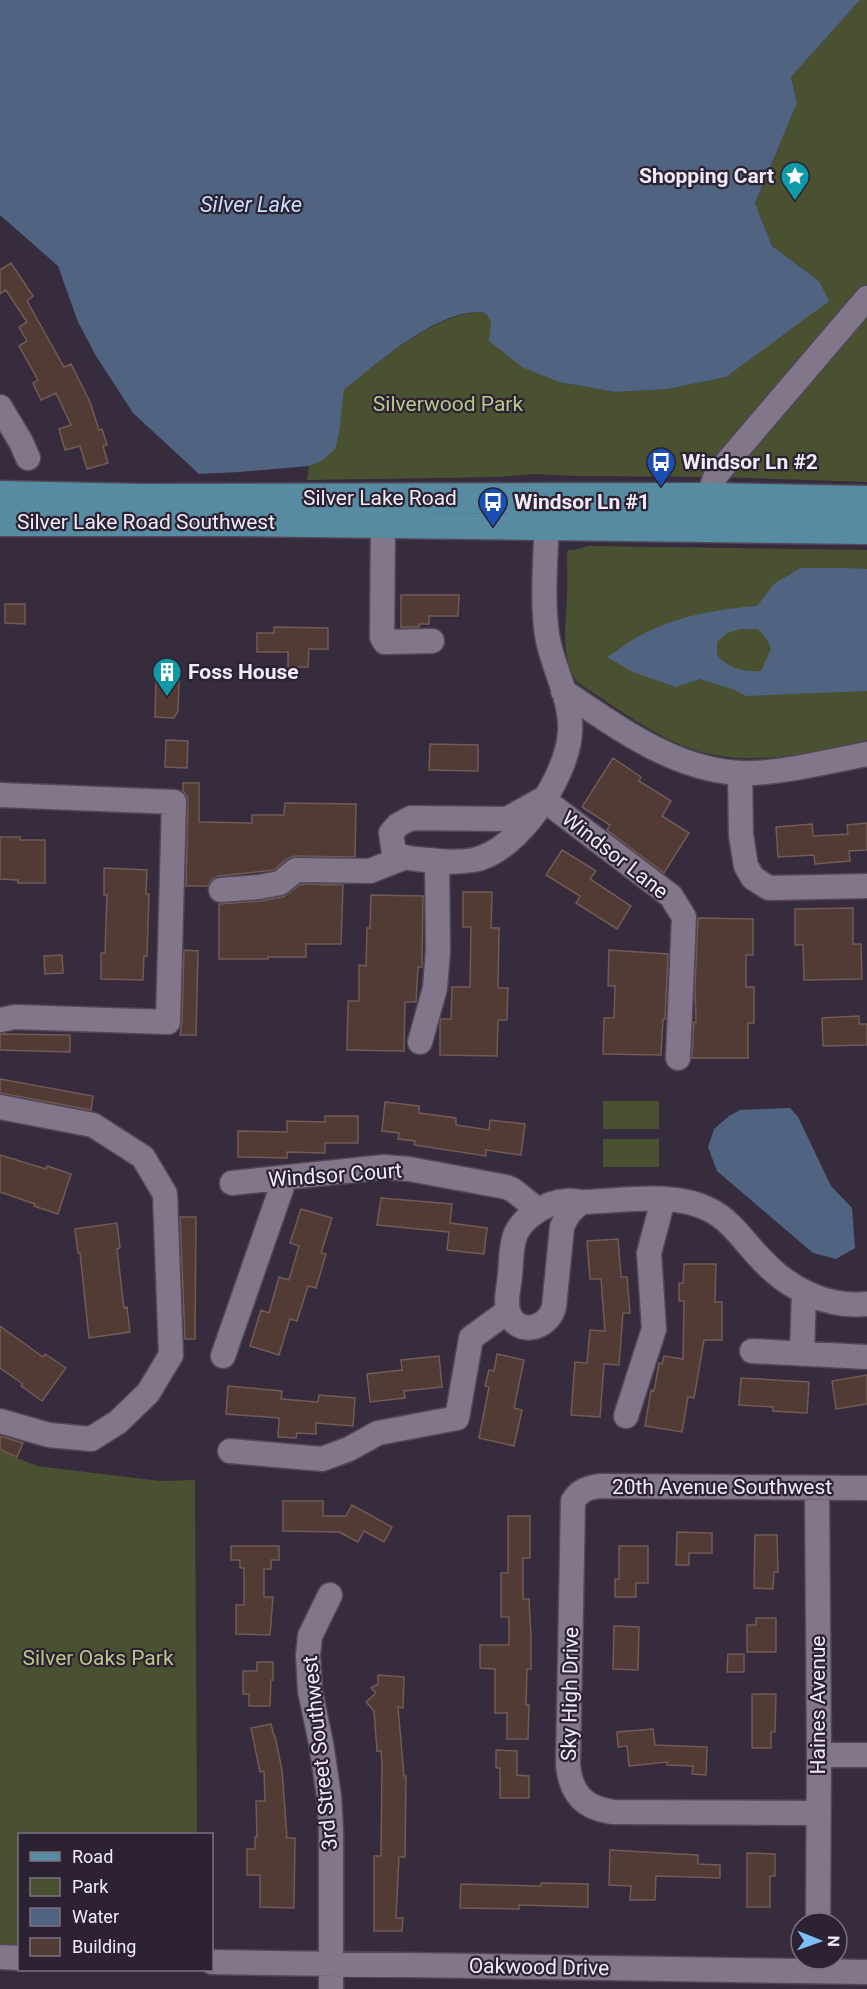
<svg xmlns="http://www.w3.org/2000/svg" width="867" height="1989" viewBox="0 0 867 1989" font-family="Roboto,sans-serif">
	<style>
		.green { fill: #4a5131 }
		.water { fill: #506482; fill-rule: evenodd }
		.building { fill: #523b35; stroke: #735a54; stroke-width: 1.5 }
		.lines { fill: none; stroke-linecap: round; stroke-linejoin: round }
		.minor-casing { stroke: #504857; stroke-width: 27 }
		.major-casing { stroke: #504857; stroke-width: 33 }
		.minor { stroke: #82768b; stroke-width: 24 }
		.major { stroke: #568ba1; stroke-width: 30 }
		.labels { text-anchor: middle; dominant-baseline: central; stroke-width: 4.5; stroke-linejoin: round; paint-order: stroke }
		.poi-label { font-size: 21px; font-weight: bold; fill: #f1ebf7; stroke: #2c2233; text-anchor: start }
		.park-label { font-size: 21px; fill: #bbc789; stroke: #2c2233 }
		.street-label { font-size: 21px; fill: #f1ebf7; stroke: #2c2233 }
		.water-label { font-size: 22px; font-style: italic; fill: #c7ddfd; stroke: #2c2233 }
	</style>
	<rect width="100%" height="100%" fill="#362c3e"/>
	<path class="green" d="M860,0H867V482L722,477L577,476L533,474L499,477L307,480L309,466L322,461L339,432L343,390C376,364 442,306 486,313L491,322L559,382L615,392L668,389L726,377L819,281L772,246L755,203L797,103L791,77Z
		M589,546L867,550V740C807,754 743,770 683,746C645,730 611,704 577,682C560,654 566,628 567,598C568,583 567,569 567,554L569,549L573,550Z
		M603,1101H659V1129H603Z
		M603,1139H659V1167H603Z
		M0,1451L37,1466L160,1481L195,1480L197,1834H20L19,1946H0Z"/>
	<path class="water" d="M0,0H860L791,77L797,103L755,203L772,246L819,281L829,301L726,377L668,389L615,392L559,382L522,367L489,341L491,322L486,313C442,305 376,364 344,390L339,433L335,449L322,461L309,466L240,472L199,474L133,413L96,356L78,322L58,266L0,215Z
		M801,568H845L867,569V691L746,696L735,690L700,679L676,687L633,672L607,657C619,650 630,640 643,634C678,616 718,609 757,606L774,584ZM741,629H758L768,641L771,649L761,671C743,672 729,669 717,655V642L727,633Z
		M790,1108L798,1117L831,1186L852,1208L855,1248L836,1259L813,1253L717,1171L708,1147L714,1129L729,1116L740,1110Z"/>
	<path class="building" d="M11,263L33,296L27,301L64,367L71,364L90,402L99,430L102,429L107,445L103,446L108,463L87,469L80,446L65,450L59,429L71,425L56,393L41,400L33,383L38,380L19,346L27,341L19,327L27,322L6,290L0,294V270Z
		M401,595H459L458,616H429V624H419V627H401Z
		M5,604H25V624L5,623Z
		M274,627L328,628V649H309L308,667H288V652H257V633H274Z
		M156,678L179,681L178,711L174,718L155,717Z
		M166,740L188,741L187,768L165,767Z
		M430,744L478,745V771L429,770Z
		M613,758L641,777L639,781L671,801L662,816L689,833L664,873L607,830L610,825L582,807Z
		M183,783H199V822L252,823V815H284L285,803L356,804L355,857L295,856L287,859L274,870L219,876L212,879L208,886H186L188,802L187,796L183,791Z
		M867,823V850L849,851L850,861L815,864L814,855L778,857L776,827L812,824L813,836L848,834L847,825Z
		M0,837H20V840H45V883H18V880L0,879Z
		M562,850L596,871L590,879L631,906L617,929L576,903L580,896L546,875Z
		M104,868L147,870L146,894H149L147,956H144L143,980L101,979V953H105L107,895H104Z
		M301,884L343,885L341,944H306V957H268V959H219V904L260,901L283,897Z
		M463,892H492L491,928H499L498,988H508L507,1020H498L497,1056L440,1055V1022L441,1019H451L452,987H470L471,927H463Z
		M371,895L423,896L422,967H418L416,1002H405L404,1051L347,1050L348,1001H359V965L366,966L367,928H370Z
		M853,908V944H861L862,979L804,980L803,945H795V909Z
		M698,918L753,919V955H746V987H754V1023H748V1058H692L694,1022H696L695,987Z
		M184,950L198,951L196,1035H180L182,1022Z
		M609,950L668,954L665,1019H663L661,1055L603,1054L604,1018H614L615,986H608Z
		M62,955L63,973L45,974L44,956Z
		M859,1016V1024H867V1045L823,1046L822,1018Z
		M0,1034L70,1035V1052L0,1050Z
		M0,1079L93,1096L91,1110L0,1093Z
		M385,1102L419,1106V1113L456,1118V1125L489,1130L490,1120L525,1124L521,1155L486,1150V1156L414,1145L415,1141L398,1139L399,1133L382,1131Z
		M325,1116H358V1143H325V1153L287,1152V1158L238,1157V1131L287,1132V1121L325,1122Z
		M0,1155L46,1169L47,1166L71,1174L58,1214L34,1206L35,1204L0,1192Z
		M381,1198L452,1204L450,1223L487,1228L484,1254L447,1250L449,1232L377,1225Z
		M301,1209L332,1218L321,1253L326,1254L316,1288L308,1286L297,1321L290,1319L279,1355L250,1346L261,1310L269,1313L279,1277L289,1280L299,1246L290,1243Z
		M180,1217H196L195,1339H185Z
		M117,1223L120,1248L117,1249L124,1308L127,1307L130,1332L89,1338L80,1253H78L75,1229Z
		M618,1239L621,1277H627L630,1313H623L619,1365L604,1364L600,1417L571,1415L575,1362L587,1363L590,1330L605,1331L601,1279H590L587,1241Z
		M684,1264H716L715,1302H722V1340H704L694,1398L688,1397L682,1432L645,1426L651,1390L654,1391L659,1363L662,1364L664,1356L683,1359L684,1301H679V1283H683Z
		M0,1326L43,1357L45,1354L66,1368L42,1401L21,1386L23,1384L0,1368Z
		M497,1354L524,1360L514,1408L522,1410L514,1446L479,1438L489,1387L485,1386L489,1370L494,1371Z
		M439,1356L442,1387L404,1391L405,1398L370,1402L367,1374L402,1370L401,1360Z
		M867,1375V1404L836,1409L832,1381Z
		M741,1378L809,1382L807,1413L773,1411V1407L739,1405Z
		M228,1386L282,1391L281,1399L318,1402L319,1395L355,1398L353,1426L316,1423V1434L297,1433L296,1438L278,1437L279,1418L226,1414Z
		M0,1436L23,1443L17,1457L0,1450Z
		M283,1501H323V1516H346L352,1505L392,1527L384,1542L364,1531L358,1542L339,1532L283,1531Z
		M508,1516H530V1558H523V1599H529L531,1637V1669H527L526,1705H529L528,1739H507V1713H495V1669L480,1668V1645H509V1617H501V1573H508Z
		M677,1532L712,1533V1553H689V1565H676Z
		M755,1535H777L778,1572H774L773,1589L754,1588Z
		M231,1546H279V1560H271V1569H264V1597H273L270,1635L236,1634V1605H244V1568H240V1560H231Z
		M619,1546H648V1583H636V1597H615V1579H619Z
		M756,1618H776V1652H747V1625H756Z
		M614,1626L639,1627L638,1670L613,1669Z
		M728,1654H744V1672H727Z
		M257,1662H273V1680H271L270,1706H249V1694H243V1671H257Z
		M378,1675L404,1677L403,1708L398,1707L404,1776H406L405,1857H399L396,1918H403L402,1931H374V1856H381L382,1764L381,1751H377L374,1711L366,1702L376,1693L371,1688L378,1684Z
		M752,1694H776L775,1732H771V1748H752Z
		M271,1724L274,1736H275L282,1770L287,1838H295L294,1908L260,1907V1875H247V1849H255V1837H257L256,1801H265L264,1771L260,1772L251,1728Z
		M653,1729L655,1745L707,1747L706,1775L692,1774L693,1766L667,1765V1762L629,1766L627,1746L618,1747L617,1732Z
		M496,1750L517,1751V1775L529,1776V1798H500V1768H496Z
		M610,1850L698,1855V1864L720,1865V1878L656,1876L655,1900H630L631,1886L609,1885Z
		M747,1853L775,1854V1876H770V1907H747Z
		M541,1883L588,1884V1907L519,1905V1909L460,1908L461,1884L541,1886Z"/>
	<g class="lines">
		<g class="minor-casing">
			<path id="minor" d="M0,407L21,442L28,458
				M708,498L716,475L867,298
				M383,523L382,637L385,642L432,641
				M563,691C621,729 681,776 754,773C792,771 830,761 867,754
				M740,773L741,835L746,866L753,878L769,888L867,886
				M0,795L174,802L168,1022L15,1017L0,1020
				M543,799L507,819L411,818L398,825L391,833L394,853C405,859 416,859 429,860C443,862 461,862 474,860C519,851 568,775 570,732C572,698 552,667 547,635C541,593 547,549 547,507
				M543,799L671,896L684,917L678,1058
				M221,890L259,887L280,883L296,870L370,871L403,858
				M420,1042L435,988L438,950L437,861
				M0,1107L93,1125L143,1157L165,1194L171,1355L148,1393L118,1422L91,1439L49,1435L0,1421
				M232,1183L384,1167L409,1169L506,1187L513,1190L538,1210
				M583,1202C572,1208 567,1215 562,1227L554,1307C548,1330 516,1337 508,1311C505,1300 509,1287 510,1275C511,1264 511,1250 514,1239C519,1219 546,1202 566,1201C572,1200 578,1202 584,1202C623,1201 674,1191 710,1210C732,1221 745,1243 762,1260C789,1289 827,1308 867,1304
				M752,1351L867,1357
				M802,1354L804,1292
				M223,1356L285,1178
				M626,1416L654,1329L649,1253L663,1200
				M230,1451L322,1459L349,1449L378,1433L457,1418L471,1338L508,1311
				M817,1488L819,1755L818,1923
				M330,1595L310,1636L308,1655L310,1691L321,1743L329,1796L331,1831V1989
				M819,1755H867
				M817,1813L613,1812C584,1808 571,1794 568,1765L573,1501C580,1490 587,1488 600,1486L867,1488
				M0,1957L20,1958
				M212,1962L867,1972"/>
		</g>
		<g class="major-casing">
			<path id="major" d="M0,496L142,499L708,498L867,501
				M0,521H229L867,529"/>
		</g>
		<use href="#minor" class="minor"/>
		<use href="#major" class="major"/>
	</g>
	<defs>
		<g id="sight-pin" transform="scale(1.5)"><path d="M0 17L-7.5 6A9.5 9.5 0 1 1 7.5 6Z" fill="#0f9aa8" stroke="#2c2233"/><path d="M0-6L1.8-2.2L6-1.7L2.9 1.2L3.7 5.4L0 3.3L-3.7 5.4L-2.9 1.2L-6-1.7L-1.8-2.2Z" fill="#fff"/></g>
		<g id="bus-pin" transform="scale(1.5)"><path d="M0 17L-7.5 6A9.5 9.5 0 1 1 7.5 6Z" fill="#1a4fb4" stroke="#2c2233"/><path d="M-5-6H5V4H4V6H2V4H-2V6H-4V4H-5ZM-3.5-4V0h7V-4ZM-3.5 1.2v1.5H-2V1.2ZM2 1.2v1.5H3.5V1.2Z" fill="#fff"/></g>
		<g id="building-pin" transform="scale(1.5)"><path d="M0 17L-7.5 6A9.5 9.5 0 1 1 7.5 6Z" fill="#0f9aa8" stroke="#2c2233"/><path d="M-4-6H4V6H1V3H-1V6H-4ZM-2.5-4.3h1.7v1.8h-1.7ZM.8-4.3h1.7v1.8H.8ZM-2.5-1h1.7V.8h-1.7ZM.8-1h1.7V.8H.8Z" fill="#fff"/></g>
	</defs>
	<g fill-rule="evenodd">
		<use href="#sight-pin" x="795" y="176"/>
		<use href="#bus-pin" x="661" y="462"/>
		<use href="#bus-pin" x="493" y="502"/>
		<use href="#building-pin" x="167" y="672"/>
	</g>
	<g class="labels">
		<g class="poi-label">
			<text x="774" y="176" text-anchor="end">Shopping Cart</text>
			<text x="682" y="462">Windsor Ln #2</text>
			<text x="514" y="502">Windsor Ln #1</text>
			<text x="188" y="672">Foss House</text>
		</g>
		<g class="park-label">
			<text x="448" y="404">Silverwood Park</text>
			<text x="98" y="1658">Silver Oaks Park</text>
		</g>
		<g class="street-label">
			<text x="380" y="498">Silver Lake Road</text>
			<text x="146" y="522">Silver Lake Road Southwest</text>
			<text transform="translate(615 855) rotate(38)">Windsor Lane</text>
			<text transform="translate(335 1175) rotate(-4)">Windsor Court</text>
			<text x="722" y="1487">20th Avenue Southwest</text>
			<text transform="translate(570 1694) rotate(-89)">Sky High Drive</text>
			<text transform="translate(818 1705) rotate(-90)">Haines Avenue</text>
			<text transform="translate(320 1753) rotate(-96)">3rd Street Southwest</text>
			<text transform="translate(539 1967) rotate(1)">Oakwood Drive</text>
		</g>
		<g class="water-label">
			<text x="251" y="204">Silver Lake</text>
		</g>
	</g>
	<rect x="18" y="1833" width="195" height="138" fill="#2c2233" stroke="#7b7281" stroke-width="1.5"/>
	<rect x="30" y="1852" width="30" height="9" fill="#568ba1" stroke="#7b7281" stroke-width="1.5"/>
	<text x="72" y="1863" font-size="18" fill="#f1ebf7">Road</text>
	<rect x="30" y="1878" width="30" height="18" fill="#4a5131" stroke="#7b7281" stroke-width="1.5"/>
	<text x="72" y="1893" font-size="18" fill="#f1ebf7">Park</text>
	<rect x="30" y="1908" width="30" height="18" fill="#506482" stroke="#7b7281" stroke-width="1.5"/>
	<text x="72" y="1923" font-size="18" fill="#f1ebf7">Water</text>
	<rect x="30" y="1938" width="30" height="18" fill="#523b35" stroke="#7b7281" stroke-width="1.5"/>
	<text x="72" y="1953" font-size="18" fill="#f1ebf7">Building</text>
	<g transform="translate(819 1941) rotate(91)"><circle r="28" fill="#2c2233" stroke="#7b7281" stroke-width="1.5"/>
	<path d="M0-4.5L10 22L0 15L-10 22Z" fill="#7bbef8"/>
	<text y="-9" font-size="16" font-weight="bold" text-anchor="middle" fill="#f1ebf7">N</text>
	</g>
</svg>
